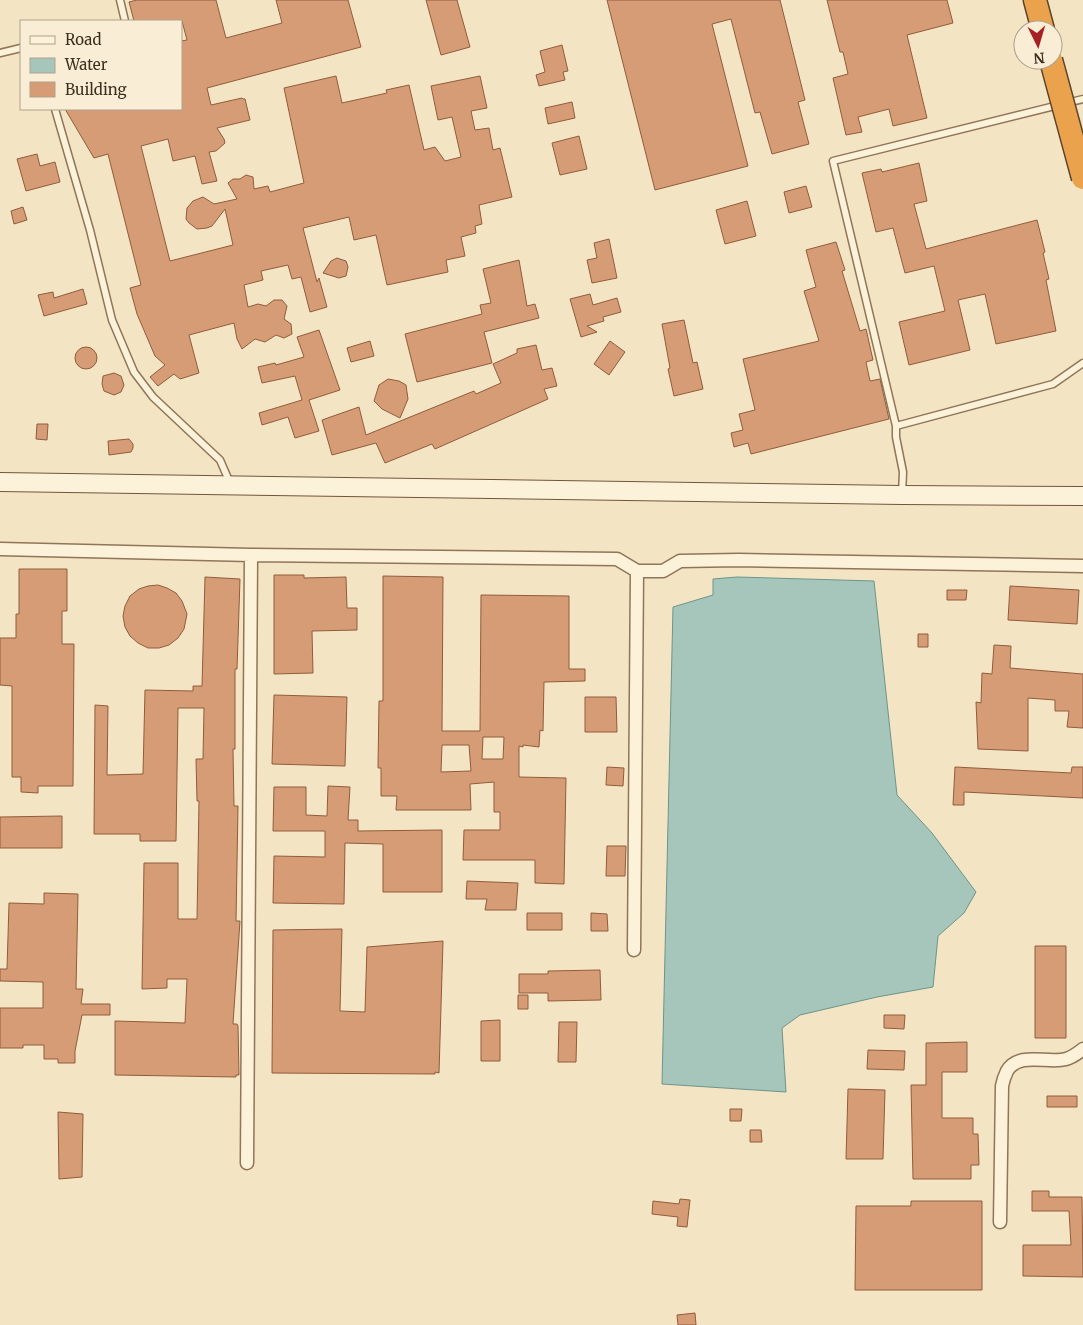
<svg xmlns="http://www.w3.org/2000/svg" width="1083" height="1325" viewBox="0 0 1083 1325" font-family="Merriweather,serif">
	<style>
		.water { fill: #a6c6bc; stroke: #6c958a }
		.building { fill: #d59c76; stroke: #925c3b; fill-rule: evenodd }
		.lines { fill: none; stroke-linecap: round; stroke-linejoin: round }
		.lane-casing { stroke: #907558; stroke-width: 9 }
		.street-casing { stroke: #907558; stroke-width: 15 }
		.secondary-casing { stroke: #72563b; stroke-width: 20 }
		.highway-casing { stroke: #5e432c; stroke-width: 25 }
		.lane { stroke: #fcf1d9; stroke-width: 6 }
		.street { stroke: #fcf1d9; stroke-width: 12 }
		.secondary { stroke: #fcf1d9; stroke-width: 18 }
		.highway { stroke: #eaa24d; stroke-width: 22 }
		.highway-bridge-casing { stroke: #5e432c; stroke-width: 25; stroke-linecap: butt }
		.highway-bridge { stroke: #eaa24d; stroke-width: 22 }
	</style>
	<rect width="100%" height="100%" fill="#f3e4c4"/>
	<path class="water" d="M737,577L874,581L897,795L932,833L976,892L964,913L938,936L933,987L877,997L800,1015L782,1028L786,1092L662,1084L673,607L713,595V579Z"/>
	<path class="building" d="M137,0H216L226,38L282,23L276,0H348L361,47L207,88L211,105L242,98L243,99H245L250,120L217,128L224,139L225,143L216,151L209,152L217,181L202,184L195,156L173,161L168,139L141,146L170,261L233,245L225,209L212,226L207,228L197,229L189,223L186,219L187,208L193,201L203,197L214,204L237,199L228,183L233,179H240L246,175L253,177L254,189L268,186L270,192L304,183L284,88L336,76L342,103L387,93L386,90L409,85L424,150L435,147L445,161L461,157L452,117L438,120L431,86L480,76L487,108L471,111L475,130L489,128L493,150L500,148L512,197L479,205L482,224L475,226L476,233L461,237L465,256L446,260L448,272L387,285L376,235L354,240L349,217L303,228L317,282L319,278L327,307L310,312L301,277L292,279L288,265L261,271L263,280L244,285L248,307L258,304L266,306L274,300H282L287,306L284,319L291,324L292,334L284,338L276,335L265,342L255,339L242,349L237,339L234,323L189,335L199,373L180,379L174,374L158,386L150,377L165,365L155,356L137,314L130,288L141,285L108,154L94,158L65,109H181V41L187,40L182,21H134L129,2Z
		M426,0H457L470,47L441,55Z
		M607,0H780L805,100L798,102L809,144L772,154L760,112L755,113L731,19L712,24L748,166L655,190Z
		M827,0H947L953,23L907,35L927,118L893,126L889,109L858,117L862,132L846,135L833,78L848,74L843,52H840Z
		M562,45L568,71L563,72L565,80L539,86L536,75L545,72L540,51Z
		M572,102L575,118L548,124L545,108Z
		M579,136L587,169L560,175L552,143Z
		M37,154L40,166L55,162L60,182L26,191L17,159Z
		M919,163L927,201L914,204L926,249L1037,220L1045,252L1043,253L1049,279L1046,280L1056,331L996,344L985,294L958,300L970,350L909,365L899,322L945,311L934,266L905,273L893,228L876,232L862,173L881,169L882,172Z
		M806,186L812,207L789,213L784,192Z
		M747,201L756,236L725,244L716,210Z
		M23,207L27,220L14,224L11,211Z
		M609,239L617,278L592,283L587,260L597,258L594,243Z
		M836,242L845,270L842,271L860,331L866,329L873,360L866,362L870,381L880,379L889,419L751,454L748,443L734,447L731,433L743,430L739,414L755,410L743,359L819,341L804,291L816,287L806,250Z
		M337,258L346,261L348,267L346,276L339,278L323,273L331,261Z
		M519,260L527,306L535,304L539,318L484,332L492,363L417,382L405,334L482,314L480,305L491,303L483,269Z
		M83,289L87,304L44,316L38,295L53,292L54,298Z
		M590,294L593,305L617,298L621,312L603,317L604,321L587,326L597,332L581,337L570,299Z
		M684,320L693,363L697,362L703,389L674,396L668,369L670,368L662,324Z
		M319,330L340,390L309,400L319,431L295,438L288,417L262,425L259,413L302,400L295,376L262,383L258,367L275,363L276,365L304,357L297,337Z
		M370,341L374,356L351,362L347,348Z
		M610,341L625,352L609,375L594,364Z
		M536,345L542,370L552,368L557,386L544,389L548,399L435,449L432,444L385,463L376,443L332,455L322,420L359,407L366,435L474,391L476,394L501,383L493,364L517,353V349Z
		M75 358a11 11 0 1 1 22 0a11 11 0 1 1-22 0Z
		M114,373L121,376L124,385L121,392L114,395L104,391L102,384L103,376Z
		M388,379L399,381L406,385L408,399L400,418L382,409L374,401L379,385Z
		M37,424H48L47,440L36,439Z
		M129,439L133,444V448L131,452L109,455L108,441Z
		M19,569H67V611H62V644H74L73,786H38V793L21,792V777H12V686L0,685V638H16V614H19Z
		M274,575H304V578L346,577L347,608H357V630L312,631L313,673L274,674Z
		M383,576L443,577L442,731H480L481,595L569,596V669H585V681L544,682L543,731L540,730L539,747L523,745V747L519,746V777L566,778L564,884L535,883V860H463L464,830H500V812H494V782L470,784L471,810H396L397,796H381V768H378L379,701H383ZM483,737H504L503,759H482ZM442,745H469L471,771L441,772Z
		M205,577L240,579L237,669H235V749H233L234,806H238L236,921H240L233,1024H237L238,1026L239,1075H236V1077L115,1075V1021L185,1023L187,979H167V988L142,989L144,863H178V919H197L199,801H197L196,759H203L204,708H178L176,841H140V834H94L95,705L108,706L107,775L143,774L145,690L193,691V686H202Z
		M158,585L167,588L176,593L182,601L187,614L184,629L178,638L169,645L159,648H148L138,643L130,636L125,627L123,616L125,606L130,596L139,589L148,586Z
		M1010,586L1079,590L1077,624L1008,620Z
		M947,590H967L966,600H947Z
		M918,634H928V647H918Z
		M994,645L1011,646L1010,668L1083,674V728L1067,727L1069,711H1055V700L1028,698V751L978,749L976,702L981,703L982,673L992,674Z
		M274,695L347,697L345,766L272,764Z
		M585,697H616L617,732H585Z
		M607,767L624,768L623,786L606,785Z
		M955,767L1071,773L1072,767H1083V798L964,792V805H953Z
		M328,786L350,787L348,820H358V831L442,830V892H383V844L345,843L344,904L273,903L274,856L325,857V831H273L274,787H306V815L327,816Z
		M62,816V848H0V817Z
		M607,846H626L625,876H606Z
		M467,881L518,883L516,910H485L487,899H466Z
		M44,893L78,894L76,989H83L81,1004H110V1015H82L75,1051V1063H58V1059H44V1045H23V1048H0V1008H43V982L0,981V969H7L9,903L44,904Z
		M527,913H562V930H527Z
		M591,913L607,914L608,931H591Z
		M342,929L340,1011L365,1012L367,947L443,941L439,1073L435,1072V1074L272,1073L273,930Z
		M1035,946H1066V1038H1035Z
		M600,970L601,1000L548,1001V993H519V974H548V971Z
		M518,995H528V1009H518Z
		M884,1015H905L904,1029L884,1028Z
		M500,1020V1061H481V1021Z
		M559,1022H577L576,1062H558Z
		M967,1042V1072H942V1118H973V1134H978L979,1165H971V1179H913L911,1085H926V1043Z
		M868,1050L905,1051L904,1070L867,1069Z
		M848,1089L885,1090L883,1159H846Z
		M1047,1096H1077V1107H1047Z
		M730,1109H742L741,1121H730Z
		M58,1112L83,1114L82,1177L59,1179Z
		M750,1130H761L762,1142H750Z
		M1032,1191H1049V1197H1082L1083,1277L1023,1276V1245H1071L1069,1211H1032Z
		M680,1199L690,1200L687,1227L677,1226L678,1217L652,1214L653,1201L679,1204Z
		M911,1201H982V1290H855L856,1206H911Z
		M695,1313L696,1325H678L677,1315Z"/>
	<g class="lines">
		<g class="lane-casing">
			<path id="lane" d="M120,0L125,21
				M0,53L21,48
				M55,109L90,230L112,320L134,372L153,397L220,460L230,483
				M896,426L1053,384L1083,363
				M902,494L903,472L896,437V426L833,161L1083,99"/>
		</g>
		<g class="street-casing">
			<path id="street" d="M0,549L251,555L617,559L637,571H663L680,561L739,560L1083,566
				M634,950L637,571
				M247,1163L251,555
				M1000,1222L1002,1086C1003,1081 1005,1075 1007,1071C1019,1051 1048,1064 1066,1059C1073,1057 1078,1053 1083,1049"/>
		</g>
		<g class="secondary-casing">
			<path id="secondary" d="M0,482L902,495L1083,496"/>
		</g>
		<g class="highway-casing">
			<path id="highway" d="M1035,0L1043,30"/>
		</g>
		<use href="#lane" class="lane"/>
		<use href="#street" class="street"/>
		<use href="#secondary" class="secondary"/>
		<use href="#highway" class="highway"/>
		<g class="highway-bridge-casing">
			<path id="highway-bridge" d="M1051,60L1083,178"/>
		</g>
		<use href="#highway-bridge" class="highway-bridge"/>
	</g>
	<rect x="20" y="20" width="162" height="90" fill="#f9eed5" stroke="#afa18c"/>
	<rect x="30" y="36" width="25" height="8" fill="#fcf1d9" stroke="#afa18c"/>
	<text x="65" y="45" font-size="15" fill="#3f2d1e">Road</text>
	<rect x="30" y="58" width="25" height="15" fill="#a6c6bc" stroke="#afa18c"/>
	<text x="65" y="70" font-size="15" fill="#3f2d1e">Water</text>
	<rect x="30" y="82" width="25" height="15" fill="#d59c76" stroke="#afa18c"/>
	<text x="65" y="95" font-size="15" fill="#3f2d1e">Building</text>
	<g transform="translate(1038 45) rotate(175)"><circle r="24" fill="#f9eed5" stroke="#afa18c"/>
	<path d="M0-4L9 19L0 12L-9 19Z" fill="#a62124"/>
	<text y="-8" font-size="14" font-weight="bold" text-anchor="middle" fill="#3f2d1e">N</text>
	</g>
</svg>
